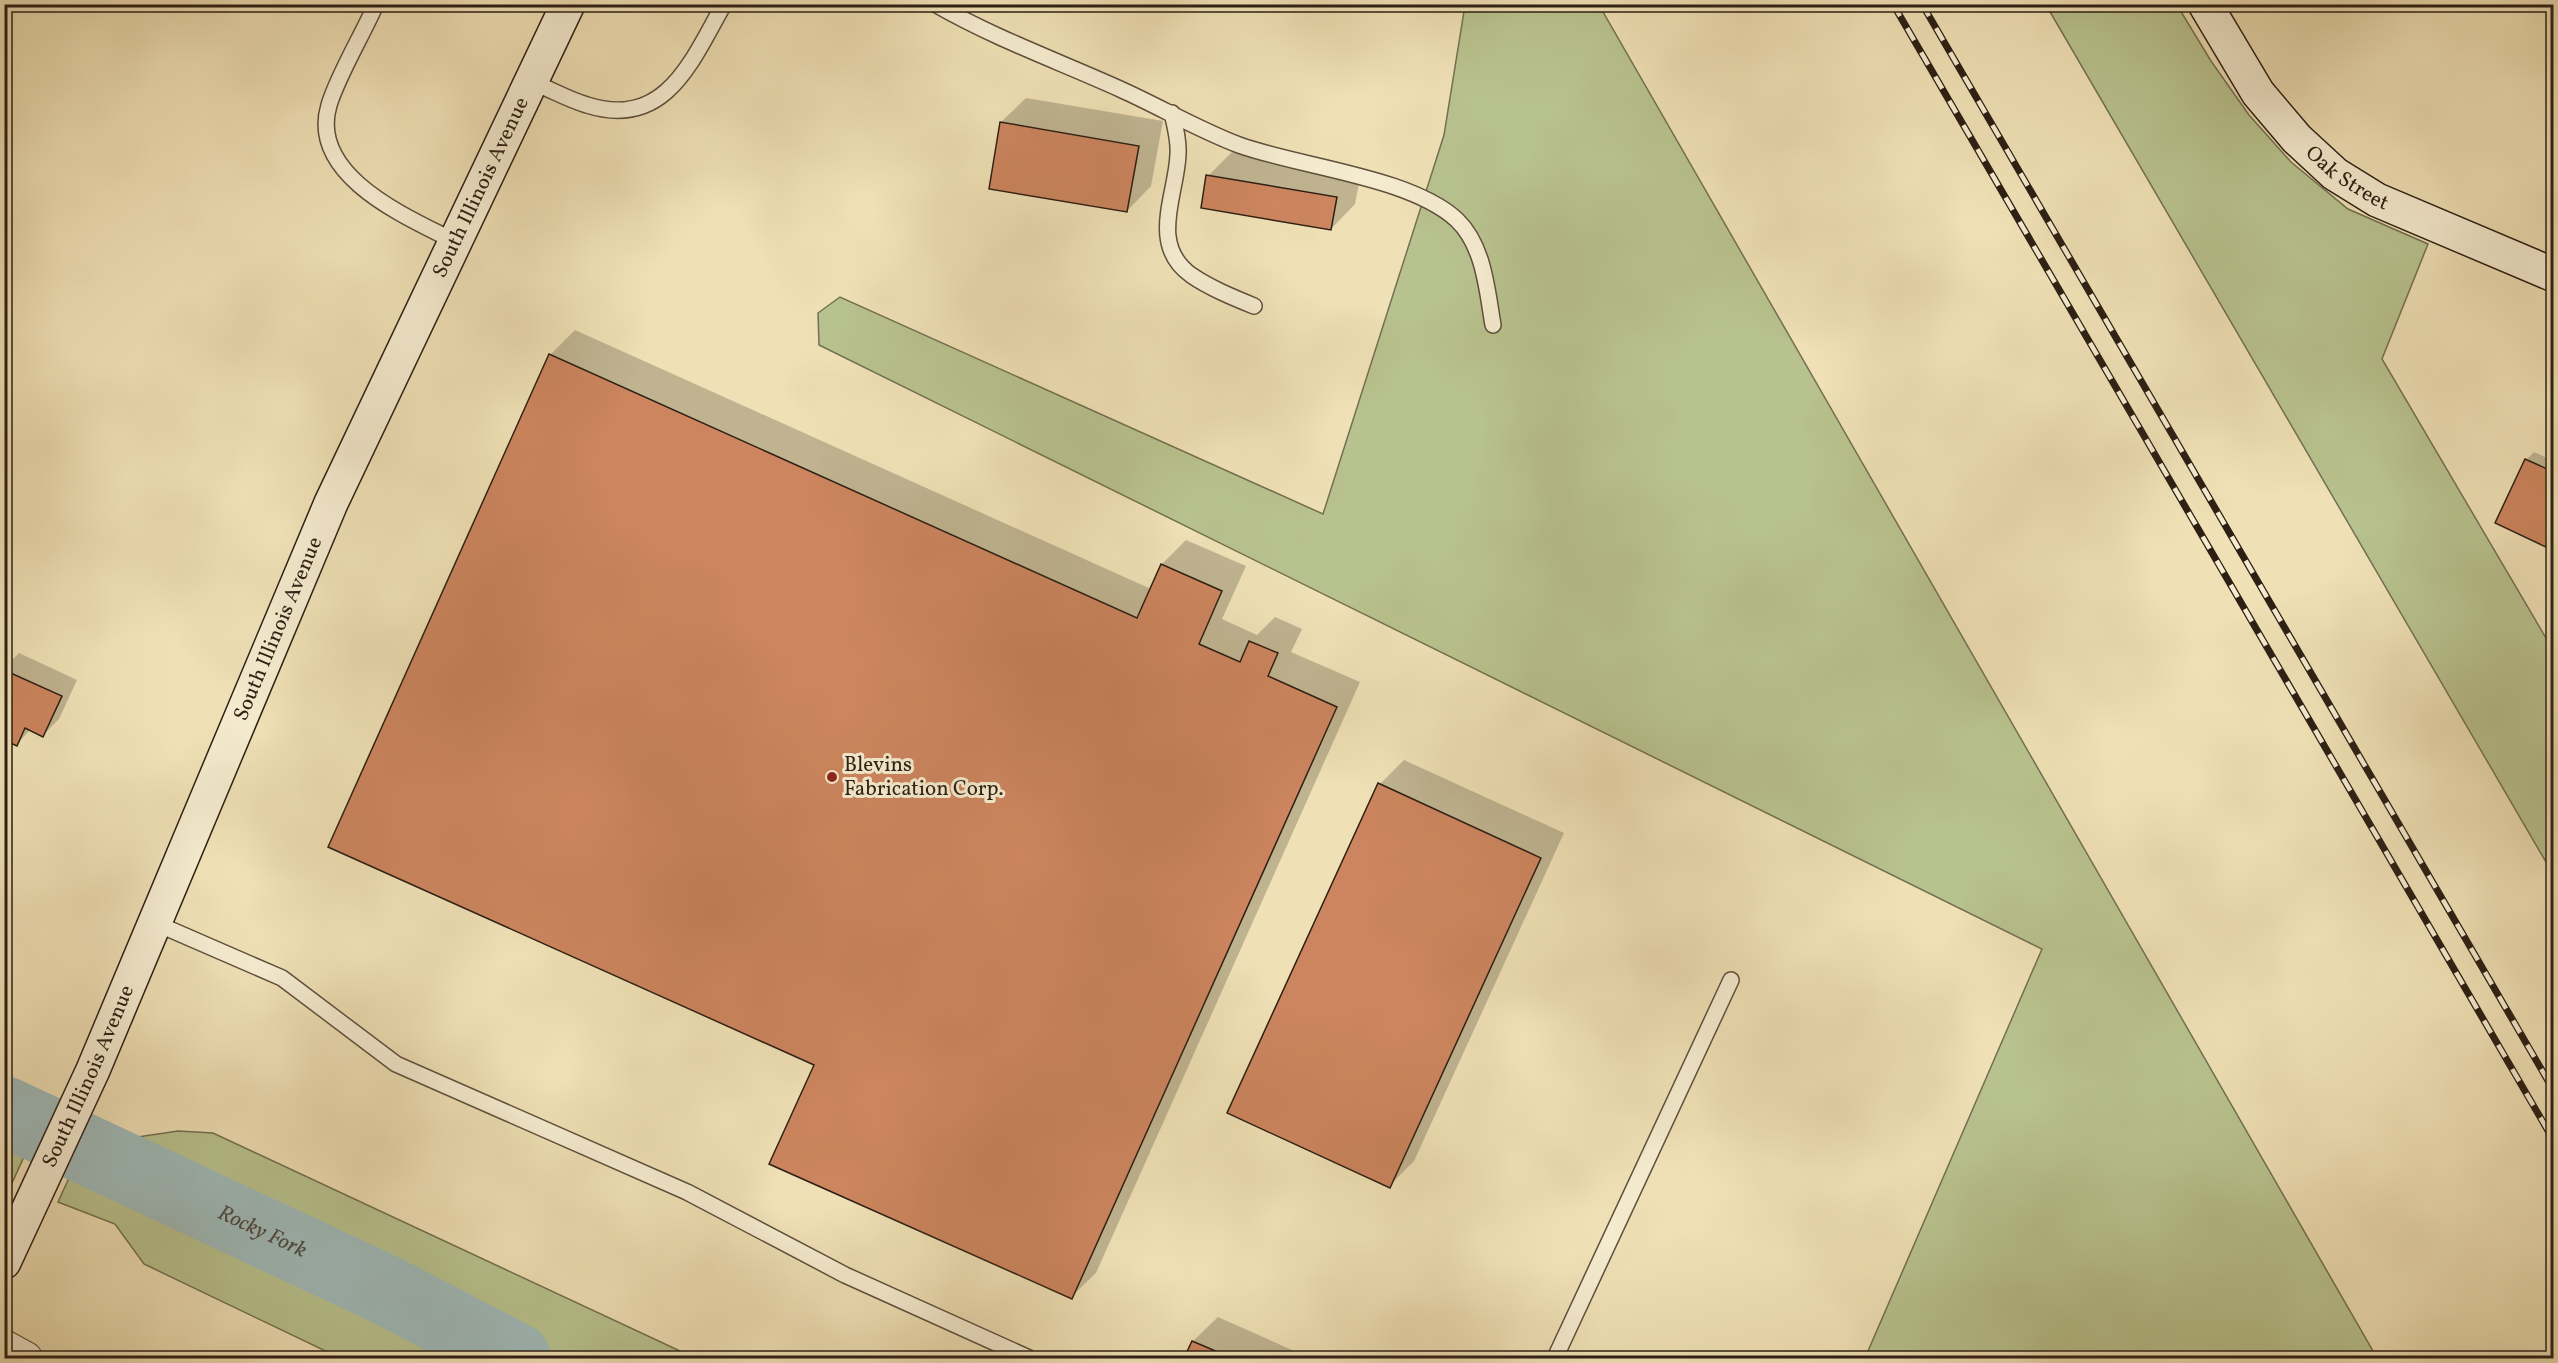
<svg xmlns="http://www.w3.org/2000/svg" width="2558" height="1363" viewBox="0 0 2558 1363" font-family="Vollkorn,serif">
	<style>
		.green { fill: #b8c28e; stroke: #727051; stroke-width: 1.5 }
		.shadow { fill: #0003 }
		.lines { fill: none; stroke-linecap: round; stroke-linejoin: round }
		.river { stroke: #9fbab9; stroke-width: 70 }
		.building { fill: #cc855e; stroke: #2d1f14; stroke-width: 1.5 }
		.lane-casing { stroke: #5e4f3c; stroke-width: 18 }
		.street-casing { stroke: #5e4f3c; stroke-width: 34 }
		.secondary-casing { stroke: #2d1f14; stroke-width: 36 }
		.lane { stroke: #f5ebcf; stroke-width: 15 }
		.street { stroke: #f5ebcf; stroke-width: 32 }
		.secondary { stroke: #f5ebcf; stroke-width: 33 }
		.rail-casing { stroke: #2d1f14; stroke-width: 7 }
		.rail { stroke: #f5ebcf; stroke-width: 4.5; stroke-dasharray: 14; stroke-linecap: butt }
		.poi-dot { fill: #8f2418; stroke: #f5ebcf; stroke-width: 2 }
		.labels { text-anchor: middle; dominant-baseline: central; stroke-width: 6; stroke-linejoin: round; paint-order: stroke }
		.street-label { font-size: 21px; fill: #2d1f14; stroke: #f5ebcf }
		.poi-label { font-size: 21px; fill: #2d1f14; stroke: #f5ebcf; text-anchor: start }
		.water-label { font-size: 22px; font-style: italic; fill: #4f4e46; stroke: #f5ebcf }
	</style>
	<rect width="100%" height="100%" fill="#efe0b5"/>
	<filter id="stains"><feTurbulence type="fractalNoise" baseFrequency=".00333" numOctaves="4"/><feColorMatrix values="0 0 0 0 .2 0 0 0 0 .09 0 0 0 0 .02 0 0 0 .5 -.17"/></filter>
	<radialGradient id="worn" r=".72"><stop offset=".6" stop-color="#630" stop-opacity="0"/><stop offset="1" stop-color="#630" stop-opacity=".3"/></radialGradient>
	<path class="green" d="M1465,5H1599L2377,1358H1865L2042,949L819,345L818,313L840,297L1323,514L1444,135Z
		M2046,5H2177L2211,61L2249,115L2291,162L2348,209L2428,244L2382,359L2553,650V874Z
		M5,1111L38,1126L12,1183L5,1180Z
		M95,1121L131,1138L178,1131L213,1133L695,1358H340L144,1264L115,1224L58,1202Z"/>
	<path class="shadow" d="M1026,98L1163,121L1151,186L1127,211L1001,122Z
		M1232,152L1361,173L1355,204L1331,229L1208,176Z
		M575,330L1151,589L1162,564L1186,540L1246,566L1222,619L1257,635L1275,617L1302,629L1291,652L1360,682L1096,1273L1071,1297L816,1064L550,355Z
		M2534,452L2554,461V540L2548,546L2497,522L2527,459Z
		M19,653L77,680L59,719L43,735L31,729L17,744L4,738V668Z
		M1404,760L1564,833L1414,1161L1389,1186L1380,784Z
		M1218,1317L1310,1358H1186L1193,1341Z"/>
	<g class="lines">
		<path class="river" id="s1" d="M4,1111L386,1290L516,1358"/>
	</g>
	<path class="building" d="M1000,122L1139,146L1127,212L989,189Z
		M1206,175L1337,197L1331,230L1201,208Z
		M549,354L1137,618L1161,564L1222,591L1199,644L1240,662L1249,641L1278,653L1268,676L1337,707L1072,1299L769,1164L814,1065L328,847Z
		M2525,459L2554,472V536L2548,548L2495,523Z
		M4,670L62,696L43,737L25,728L17,746L4,740Z
		M1378,783L1541,858L1390,1188L1227,1113Z
		M1192,1341L1232,1358H1184Z"/>
	<g class="lines">
		<g class="lane-casing">
			<path id="lane" d="M376,4C363,34 338,75 329,105C308,176 407,217 456,242
				M935,4C994,38 1058,61 1120,89C1160,107 1199,130 1239,145C1300,167 1411,177 1457,220C1484,246 1487,290 1493,325
				M532,82C550,89 569,100 587,105C666,130 692,60 724,4
				M1172,113C1175,126 1179,140 1178,154C1177,194 1148,244 1191,275C1210,288 1232,297 1254,306
				M153,922L282,978L396,1064L687,1192L845,1275L1029,1358
				M1555,1358L1731,980"/>
		</g>
		<g class="street-casing">
			<path id="street" d="M4,1346L26,1358"/>
		</g>
		<g class="secondary-casing">
			<g id="secondary">
				<path id="s2" d="M2205,4L2258,93L2297,139L2335,174L2377,200L2554,275"/>
				<path id="s3" d="M4,1262L93,1070L331,503L568,4"/>
			</g>
		</g>
		<use href="#lane" class="lane"/>
		<use href="#street" class="street"/>
		<use href="#secondary" class="secondary"/>
		<g class="rail-casing">
			<path id="rail" d="M1893,4L2554,1141
				M1922,4L2554,1091"/>
		</g>
		<use href="#rail" class="rail"/>
	</g>
	<circle class="poi-dot" cx="832" cy="777" r="6"/>
	<g class="labels">
		<g class="street-label">
			<text stroke="none"><textPath href="#s2" startOffset="228">Oak Street</textPath></text>
			<text stroke="none"><textPath href="#s3" startOffset="1176">South Illinois Avenue</textPath></text>
			<text stroke="none"><textPath href="#s3" startOffset="690">South Illinois Avenue</textPath></text>
			<text stroke="none"><textPath href="#s3" startOffset="204">South Illinois Avenue</textPath></text>
		</g>
		<g class="poi-label">
			<text x="844" y="765">Blevins<tspan x="844" dy="24">Fabrication Corp.</tspan></text>
		</g>
		<g class="water-label">
			<text stroke="none"><textPath href="#s1" startOffset="285">Rocky Fork</textPath></text>
		</g>
	</g>
	<rect width="2558" height="1363" fill="none" stroke="#efe0b5" stroke-width="24"/>
	<rect x="6" y="6" width="2546" height="1351" fill="none" stroke="#2d1f14" stroke-width="3"/>
	<rect x="12" y="12" width="2534" height="1339" fill="none" stroke="#2d1f14" stroke-width="1.5"/>
	<rect width="100%" height="100%" filter="url(#stains)"/>
	<rect width="100%" height="100%" fill="url(#worn)"/>
</svg>
